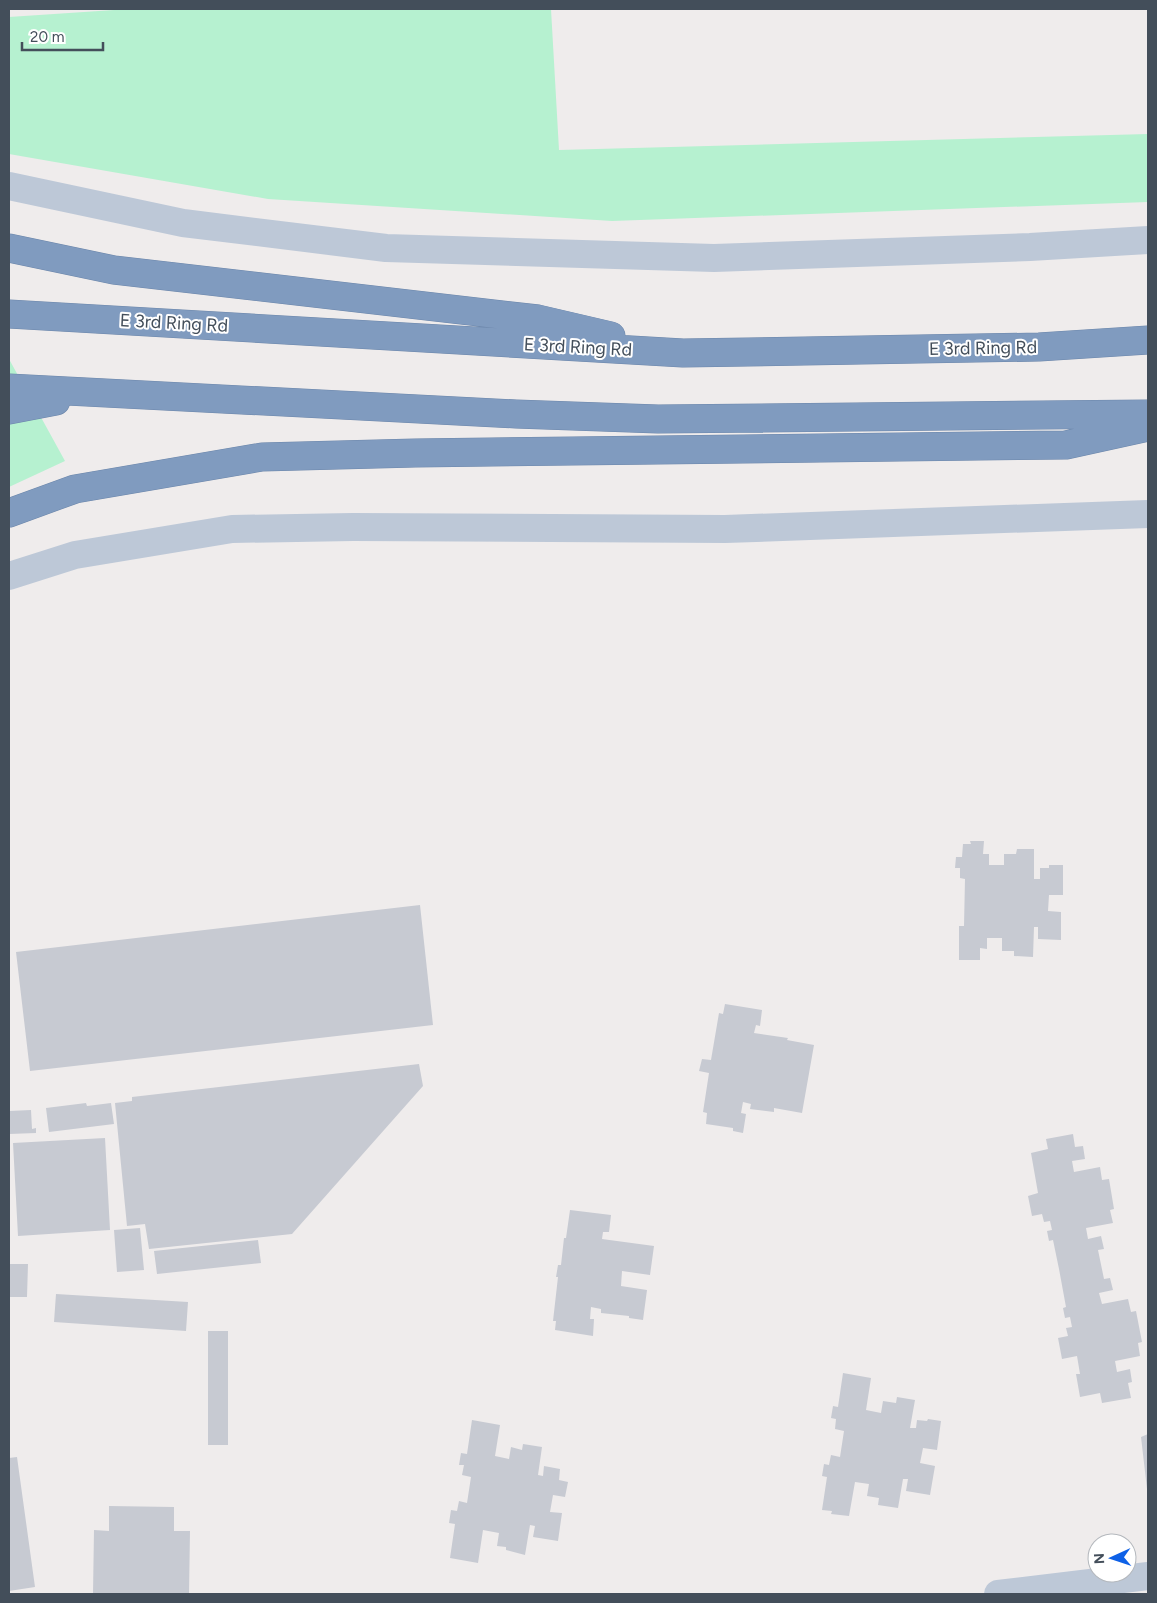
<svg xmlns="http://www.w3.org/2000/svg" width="1157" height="1603" viewBox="0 0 1157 1603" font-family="Figtree,sans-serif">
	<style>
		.green { fill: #b6f1d0 }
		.building { fill: #c7cad2 }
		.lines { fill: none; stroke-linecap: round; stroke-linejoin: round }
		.highway-casing { stroke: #6b86aa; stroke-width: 29 }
		.secondary { stroke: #bdc8d7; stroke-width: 28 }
		.highway { stroke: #809bbf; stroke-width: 28 }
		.labels { text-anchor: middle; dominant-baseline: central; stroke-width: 4; stroke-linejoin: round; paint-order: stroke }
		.street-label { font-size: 18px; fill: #434e5a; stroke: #fff }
	</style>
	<rect width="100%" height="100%" fill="#efecec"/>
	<path class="green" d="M129,9H551L559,150L1148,134V202L612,221L268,199L9,154V17Z
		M9,359L65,461L9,487Z"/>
	<path class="building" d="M970,841H984L983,854H989V865H1004V854H1016L1017,849H1034V879H1040V868H1049V865H1063V895H1049L1048,911L1061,912V940L1038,939V927H1034L1033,957L1014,956V951H1002V938H987V949L980,948V960H959V926H964L965,879L960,878V868H955L956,857H962L963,844H971Z
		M420,905L433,1025L30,1071L16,952Z
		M725,1004L762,1010L760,1026L756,1025L754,1033L788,1038L787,1040L814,1045L802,1113L774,1108V1112L750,1109L751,1104L743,1102L741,1113L746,1114L743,1133L733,1131V1128L706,1124L707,1113L703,1112L709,1073L699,1071L702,1059L711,1060L719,1013L723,1014Z
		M419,1064L423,1086L292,1234L149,1249L145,1224L127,1226L115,1103L132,1101V1097Z
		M86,1103L87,1106L111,1103L114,1124L49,1132L46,1108Z
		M31,1110L32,1129L36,1128V1133L9,1134V1111Z
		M1073,1134L1075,1147L1083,1146L1085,1159L1072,1161L1074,1172L1100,1167L1102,1180L1109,1179L1114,1209L1110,1210L1113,1223L1086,1228L1088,1239L1101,1236L1104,1249L1098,1250L1104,1279L1110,1278L1113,1290L1099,1293L1102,1304L1128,1299L1131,1312L1136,1311L1142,1342L1138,1343L1140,1356L1115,1361L1117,1372L1130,1369L1132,1382L1128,1383L1131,1398L1102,1403L1100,1393L1080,1397L1076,1374H1080L1077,1356L1062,1359L1058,1338L1068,1336L1066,1328L1072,1327L1070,1317L1065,1318L1063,1308L1066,1307L1059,1269L1053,1240L1049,1241L1047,1231L1052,1230L1050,1221L1044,1222L1042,1214L1032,1216L1028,1196L1038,1193L1031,1153L1048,1149L1046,1139Z
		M105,1138L110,1230L18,1236L13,1143Z
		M570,1210L611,1215L609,1232H603L602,1239L654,1246L650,1275L622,1271L621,1286L647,1290L643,1320L629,1318V1316L601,1313V1309L591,1307L590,1319H594L593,1336L555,1330L556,1321H553L558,1277H556L558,1265H561L564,1238H566Z
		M140,1228L144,1270L117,1272L114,1230Z
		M258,1240L261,1263L157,1274L154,1251Z
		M9,1264H28L27,1297H9Z
		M56,1294L188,1302L186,1331L54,1322Z
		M208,1331H228V1445H208Z
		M843,1373L871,1378L866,1410L881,1413L883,1401L896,1403L897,1397L915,1400L910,1428H916L917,1420L927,1421L928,1419L941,1421L937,1450L923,1448L920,1463L935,1466L930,1495L906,1491L908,1479H903L898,1508L878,1505L879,1498L867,1496L869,1484L855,1482L849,1516L831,1514L832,1511L822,1510L827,1477L822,1476L824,1464L829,1465L831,1455L840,1457L844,1431L835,1429L836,1419L831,1418L833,1406L838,1407Z
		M472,1420L500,1425L495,1456L509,1459L511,1447L522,1450L523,1444L542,1447L538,1475L543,1476L544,1466L560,1469L559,1480L568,1482L565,1497L553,1495L550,1512L562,1513L558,1541L533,1537L535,1526L530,1525L525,1555L506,1550V1547L497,1546L499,1533L483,1530L478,1563L450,1558L455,1524L449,1523L451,1510L457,1511L459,1501L467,1503L471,1477L462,1475L464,1465H459L461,1453L467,1454Z
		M1148,1434V1489H1147L1141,1437Z
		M17,1457L35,1587L9,1591V1458Z
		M109,1506L174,1507V1531H190L189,1594H93L94,1530L109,1531Z"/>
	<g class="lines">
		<g class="highway-casing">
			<path id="highway" d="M9,248L114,270L538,319L611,336
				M9,314L683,353L1039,347L1148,340
				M9,388L516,414L658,419L1148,414
				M9,410L56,401
				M9,513L75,489L262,457L415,453L1066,445L1148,427"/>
		</g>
		<path class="secondary" d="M9,186L183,223L386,248L714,258L1030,247L1148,240
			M9,576L75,555L232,529L353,527L725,529L1148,514
			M998,1594L1148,1576"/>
		<use href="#highway" class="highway"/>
	</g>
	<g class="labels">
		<g class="street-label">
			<text transform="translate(174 323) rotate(3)">E 3rd Ring Rd</text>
			<text transform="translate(578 347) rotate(3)">E 3rd Ring Rd</text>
			<text transform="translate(983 348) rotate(-1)">E 3rd Ring Rd</text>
		</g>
	</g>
	<rect width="1157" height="1603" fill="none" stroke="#434e5a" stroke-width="20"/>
	<g transform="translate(1112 1558) rotate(267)"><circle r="24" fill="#ffffff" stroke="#b4b8bd"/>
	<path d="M0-4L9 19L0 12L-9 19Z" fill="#0e61e7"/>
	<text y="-8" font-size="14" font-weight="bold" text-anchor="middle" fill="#434e5a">N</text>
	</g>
	<path d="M22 42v8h81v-8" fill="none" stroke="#434e5a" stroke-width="2.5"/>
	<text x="30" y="42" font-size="15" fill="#434e5a" stroke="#ffffff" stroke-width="4" paint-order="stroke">20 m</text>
</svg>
